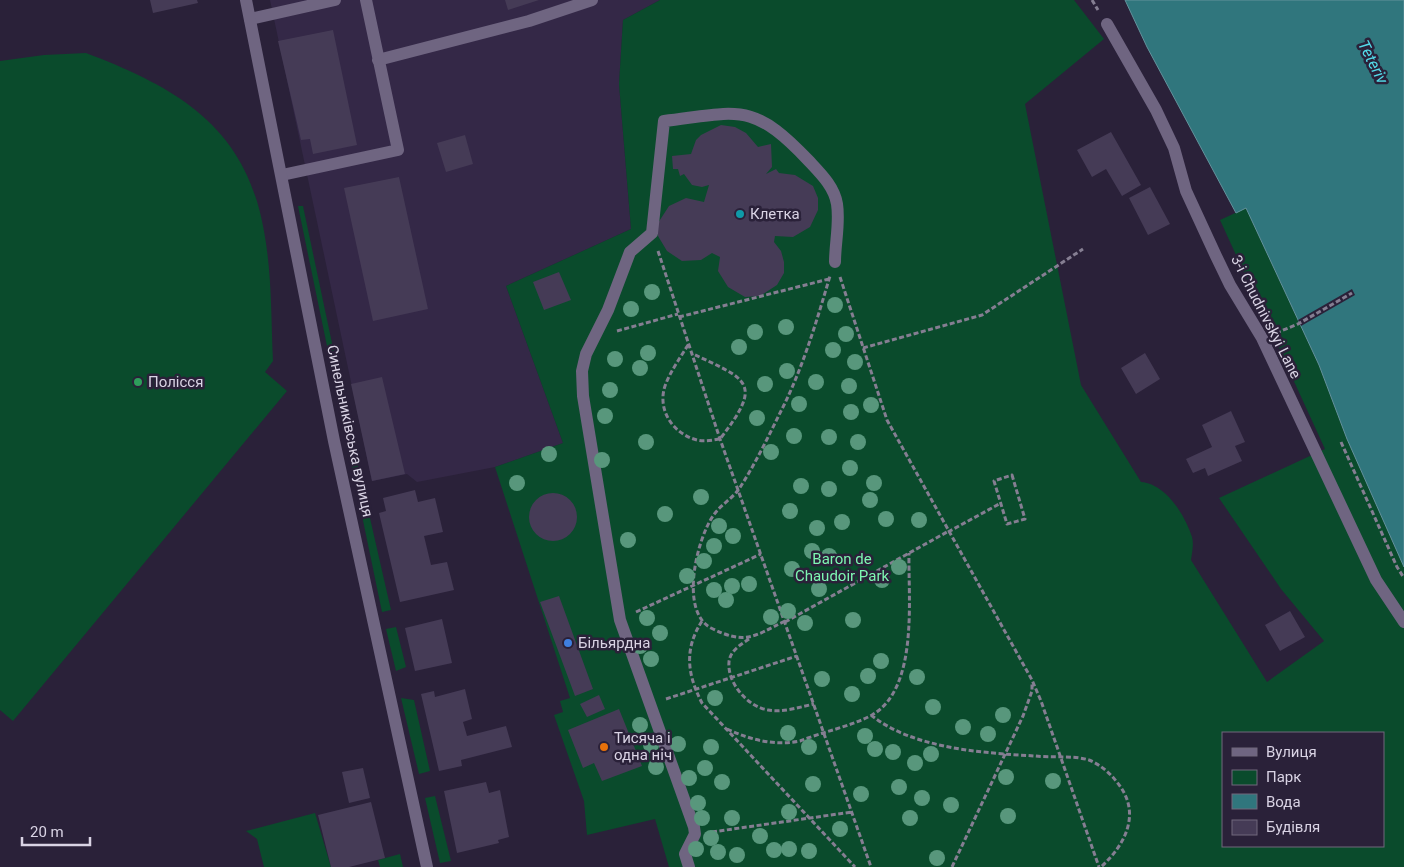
<svg xmlns="http://www.w3.org/2000/svg" width="1404" height="867" viewBox="0 0 1404 867" font-family="Roboto,sans-serif">
	<style>
		.built { fill: #342847 }
		.green { fill: #0a4b2c; fill-rule: evenodd }
		.water { fill: #30767d; stroke: #63929c }
		.pier { fill: #2a2139 }
		.building { fill: #453b56 }
		.lines { fill: none; stroke-linecap: round; stroke-linejoin: round }
		.path { stroke: #857e92; stroke-width: 3; stroke-dasharray: 5 2.5; stroke-linecap: butt }
		.service { stroke: #6f6581; stroke-width: 12 }
		.minor { stroke: #6f6581; stroke-width: 12 }
		.tree { fill: #58977c }
		.culture-dot { fill: #0f9aa8; stroke: #2a2139; stroke-width: 2 }
		.leisure-dot { fill: #2e9e5b; stroke: #2a2139; stroke-width: 2 }
		.shop-dot { fill: #3f7fe0; stroke: #2a2139; stroke-width: 2 }
		.food-dot { fill: #e8710a; stroke: #2a2139; stroke-width: 2 }
		.labels { text-anchor: middle; dominant-baseline: central; stroke-width: 5; stroke-linejoin: round; paint-order: stroke }
		.poi-label { font-size: 15px; fill: #d9d3e4; stroke: #2a2139; text-anchor: start }
		.street-label { font-size: 15px; fill: #d9d3e4; stroke: #2a2139 }
		.park-label { font-size: 15px; fill: #7ef7b2; stroke: #2a2139 }
		.water-label { font-size: 16px; font-style: italic; fill: #53dbe9; stroke: #2a2139 }
	</style>
	<rect width="100%" height="100%" fill="#2a2139"/>
	<path class="built" d="M270,0H660L623,20L619,84L631,229L506,286L563,443L495,467L417,482L407,474L372,481Z"/>
	<path class="green" d="M660,0H1074L1104,39L1025,104L1081,385L1141,482C1166,484 1185,515 1192,537C1194,544 1192,553 1191,560L1267,682L1324,641L1281,589L1219,498L1325,449L1220,220L1246,208L1319,365L1347,439L1404,567V867H669L655,819L587,835L584,801L554,715L563,712L560,701L570,698L495,467L563,443L506,286L631,229L619,84L623,20ZM1223,733H1383V846H1223Z
		M86,53C178,88 246,127 264,231C272,274 271,318 273,361L265,372L287,391L13,721L0,710V61L44,55Z
		M298,206H303L362,485L356,486Z
		M367,505L391,610L382,612L360,506Z
		M396,627L406,667L396,671L386,629Z
		M401,698L414,700L430,771L419,774Z
		M435,796L451,861L440,863L425,798Z
		M315,813L331,867H264L257,839L246,831Z
		M400,854L403,867H380L378,860Z"/>
	<path class="water" d="M1125,0H1404V567L1347,439L1319,365L1246,208L1236,213L1147,47Z"/>
	<path class="pier" d="M1352,289L1355,295L1301,326L1298,320Z"/>
	<path class="building" d="M150,0H197L198,3L153,13Z
		M505,0H539L508,10Z
		M333,30L357,145L313,154L310,139L301,140L278,41Z
		M721,125L735,127L746,133L758,147L771,144L772,167L766,174L776,169L779,173L795,175L813,186L818,198V210L810,227L793,237L775,236L774,242L781,251L784,262V273L777,285L760,296L745,297L728,287L718,271L720,257L712,253L701,260L682,261L667,251L658,236V223L669,206L686,198L704,202L709,185L702,187L692,185L684,174L680,176L678,169H673L672,156L691,154L696,140L701,135Z
		M1111,132L1141,185L1122,196L1106,169L1092,177L1077,150Z
		M465,135L473,164L446,172L437,143Z
		M399,177L428,309L373,321L344,188Z
		M1150,187L1170,224L1148,235L1129,198Z
		M559,272L571,300L544,310L533,282Z
		M1145,353L1160,379L1136,394L1121,368Z
		M382,377L405,474L372,481L351,384Z
		M1231,411L1245,442L1235,446L1242,461L1208,476L1205,468L1193,473L1186,459L1212,447L1202,425Z
		M415,490L418,502L435,498L443,532L424,536L431,565L447,562L454,590L400,602L379,513L386,511L383,498Z
		M529 517a24 24 0 1 1 48 0a24 24 0 1 1-48 0Z
		M559,596L593,689L575,696L540,602Z
		M1290,611L1305,637L1280,651L1265,625Z
		M442,619L452,663L415,671L405,628Z
		M465,689L472,719L463,722L467,736L506,726L512,747L461,760L462,766L439,771L421,694L434,691L435,697Z
		M599,695L605,709L587,717L580,704Z
		M619,709L642,766L602,781L594,763L583,768L568,730Z
		M363,768L370,798L349,803L342,772Z
		M486,782L489,793L500,790L509,837L498,840L499,843L457,853L444,791Z
		M371,802L385,858L349,867H331L318,815Z"/>
	<g class="lines">
		<path class="path" d="M1092,0L1098,10
			M658,251L720,439L871,867
			M840,277L887,420L1032,680L1041,701L1099,867
			M679,317L829,279
			M617,331L678,314
			M1276,333L1298,324L1352,293
			M688,345C680,358 670,372 665,386C657,410 673,434 697,440C704,442 713,440 720,439C764,382 748,380 691,353
			M863,348L982,315L1083,249
			M1341,442L1397,567L1404,578
			M1012,475L1025,519L1007,524L994,481Z
			M948,532L1001,503
			M636,612L761,554
			M702,621C684,649 687,674 702,703L855,867
			M785,621C753,637 745,645 711,628C679,611 697,539 713,516C720,505 732,499 739,489C756,463 770,433 784,405C804,364 817,320 830,276
			M785,622L947,532
			M749,639C740,645 730,651 729,662C727,683 748,707 768,710C782,713 800,707 814,704
			M666,699L797,656
			M871,715C913,749 984,753 1035,756C1052,758 1073,755 1089,760C1099,764 1109,772 1116,781C1142,811 1127,843 1101,867
			M727,729C751,740 774,746 800,741C822,732 852,726 872,715C919,688 908,598 909,553
			M712,832L852,812
			M952,867L1023,716L1032,691V683"/>
		<path class="service" d="M250,19L335,0
			M378,60L529,21L592,0
			M282,175L398,150L366,0
			M689,867L685,854L695,834L694,827L620,620L583,396L582,371L586,354L608,310L630,252L652,233L664,121C739,112 752,101 808,160C820,173 834,186 837,204C840,223 835,243 835,262"/>
		<path class="minor" d="M246,0L334,441L427,867
			M1107,24L1156,110L1174,148L1186,191L1216,256L1230,285L1262,338L1376,580L1404,622"/>
	</g>
	<g class="tree">
		<circle cx="652" cy="292" r="8"/>
		<circle cx="835" cy="305" r="8"/>
		<circle cx="631" cy="309" r="8"/>
		<circle cx="786" cy="327" r="8"/>
		<circle cx="755" cy="332" r="8"/>
		<circle cx="846" cy="334" r="8"/>
		<circle cx="739" cy="347" r="8"/>
		<circle cx="833" cy="350" r="8"/>
		<circle cx="648" cy="353" r="8"/>
		<circle cx="615" cy="359" r="8"/>
		<circle cx="855" cy="362" r="8"/>
		<circle cx="640" cy="368" r="8"/>
		<circle cx="787" cy="371" r="8"/>
		<circle cx="816" cy="382" r="8"/>
		<circle cx="765" cy="384" r="8"/>
		<circle cx="849" cy="386" r="8"/>
		<circle cx="610" cy="390" r="8"/>
		<circle cx="799" cy="404" r="8"/>
		<circle cx="871" cy="405" r="8"/>
		<circle cx="851" cy="412" r="8"/>
		<circle cx="605" cy="416" r="8"/>
		<circle cx="757" cy="418" r="8"/>
		<circle cx="794" cy="436" r="8"/>
		<circle cx="829" cy="437" r="8"/>
		<circle cx="646" cy="442" r="8"/>
		<circle cx="858" cy="442" r="8"/>
		<circle cx="771" cy="452" r="8"/>
		<circle cx="549" cy="454" r="8"/>
		<circle cx="602" cy="460" r="8"/>
		<circle cx="850" cy="468" r="8"/>
		<circle cx="517" cy="483" r="8"/>
		<circle cx="874" cy="483" r="8"/>
		<circle cx="801" cy="486" r="8"/>
		<circle cx="829" cy="489" r="8"/>
		<circle cx="701" cy="497" r="8"/>
		<circle cx="870" cy="500" r="8"/>
		<circle cx="790" cy="511" r="8"/>
		<circle cx="665" cy="514" r="8"/>
		<circle cx="886" cy="519" r="8"/>
		<circle cx="919" cy="520" r="8"/>
		<circle cx="842" cy="522" r="8"/>
		<circle cx="719" cy="526" r="8"/>
		<circle cx="817" cy="528" r="8"/>
		<circle cx="733" cy="536" r="8"/>
		<circle cx="628" cy="540" r="8"/>
		<circle cx="714" cy="546" r="8"/>
		<circle cx="812" cy="551" r="8"/>
		<circle cx="829" cy="556" r="8"/>
		<circle cx="704" cy="561" r="8"/>
		<circle cx="899" cy="567" r="8"/>
		<circle cx="792" cy="569" r="8"/>
		<circle cx="687" cy="576" r="8"/>
		<circle cx="882" cy="580" r="8"/>
		<circle cx="749" cy="584" r="8"/>
		<circle cx="732" cy="586" r="8"/>
		<circle cx="819" cy="589" r="8"/>
		<circle cx="714" cy="590" r="8"/>
		<circle cx="726" cy="600" r="8"/>
		<circle cx="788" cy="611" r="8"/>
		<circle cx="771" cy="617" r="8"/>
		<circle cx="647" cy="618" r="8"/>
		<circle cx="853" cy="620" r="8"/>
		<circle cx="805" cy="623" r="8"/>
		<circle cx="660" cy="633" r="8"/>
		<circle cx="640" cy="646" r="8"/>
		<circle cx="651" cy="659" r="8"/>
		<circle cx="881" cy="661" r="8"/>
		<circle cx="868" cy="676" r="8"/>
		<circle cx="917" cy="677" r="8"/>
		<circle cx="822" cy="679" r="8"/>
		<circle cx="852" cy="694" r="8"/>
		<circle cx="715" cy="698" r="8"/>
		<circle cx="933" cy="707" r="8"/>
		<circle cx="1003" cy="715" r="8"/>
		<circle cx="640" cy="725" r="8"/>
		<circle cx="963" cy="727" r="8"/>
		<circle cx="788" cy="733" r="8"/>
		<circle cx="988" cy="734" r="8"/>
		<circle cx="865" cy="736" r="8"/>
		<circle cx="678" cy="744" r="8"/>
		<circle cx="651" cy="745" r="8"/>
		<circle cx="711" cy="747" r="8"/>
		<circle cx="809" cy="747" r="8"/>
		<circle cx="875" cy="749" r="8"/>
		<circle cx="893" cy="752" r="8"/>
		<circle cx="931" cy="754" r="8"/>
		<circle cx="915" cy="763" r="8"/>
		<circle cx="656" cy="767" r="8"/>
		<circle cx="705" cy="768" r="8"/>
		<circle cx="1006" cy="777" r="8"/>
		<circle cx="689" cy="778" r="8"/>
		<circle cx="1053" cy="781" r="8"/>
		<circle cx="722" cy="782" r="8"/>
		<circle cx="813" cy="784" r="8"/>
		<circle cx="899" cy="787" r="8"/>
		<circle cx="861" cy="794" r="8"/>
		<circle cx="922" cy="798" r="8"/>
		<circle cx="698" cy="803" r="8"/>
		<circle cx="951" cy="805" r="8"/>
		<circle cx="789" cy="812" r="8"/>
		<circle cx="1008" cy="816" r="8"/>
		<circle cx="702" cy="818" r="8"/>
		<circle cx="732" cy="818" r="8"/>
		<circle cx="910" cy="818" r="8"/>
		<circle cx="840" cy="829" r="8"/>
		<circle cx="760" cy="836" r="8"/>
		<circle cx="711" cy="838" r="8"/>
		<circle cx="696" cy="849" r="8"/>
		<circle cx="789" cy="849" r="8"/>
		<circle cx="774" cy="850" r="8"/>
		<circle cx="809" cy="851" r="8"/>
		<circle cx="718" cy="852" r="8"/>
		<circle cx="737" cy="855" r="8"/>
		<circle cx="937" cy="858" r="8"/>
	</g>
	<circle class="culture-dot" cx="740" cy="214" r="5"/>
	<circle class="leisure-dot" cx="138" cy="382" r="5"/>
	<circle class="shop-dot" cx="568" cy="643" r="5"/>
	<circle class="food-dot" cx="604" cy="747" r="5"/>
	<g class="labels">
		<g class="poi-label">
			<text x="750" y="214">Клетка</text>
			<text x="148" y="382">Полісся</text>
			<text x="578" y="643">Більярдна</text>
			<text x="614" y="738">Тисяча і<tspan x="614" dy="17">одна ніч</tspan></text>
		</g>
		<g class="street-label">
			<text transform="translate(1266 317) rotate(63)">3-i Chudnivskyi Lane</text>
			<text transform="translate(350 431) rotate(78)">Синельниківська вулиця</text>
		</g>
		<g class="park-label">
			<text x="842" y="559">Baron de<tspan x="842" dy="17">Chaudoir Park</tspan></text>
		</g>
		<g class="water-label">
			<text transform="translate(1373 62) rotate(63)">Teteriv</text>
		</g>
	</g>
	<rect x="1222" y="732" width="162" height="115" fill="#2a2139" stroke="#70687d"/>
	<rect x="1232" y="748" width="25" height="8" fill="#6f6581" stroke="#70687d"/>
	<text x="1266" y="757" font-size="15" fill="#d9d3e4">Вулиця</text>
	<rect x="1232" y="770" width="25" height="15" fill="#0a4b2c" stroke="#70687d"/>
	<text x="1266" y="782" font-size="15" fill="#d9d3e4">Парк</text>
	<rect x="1232" y="794" width="25" height="15" fill="#30767d" stroke="#70687d"/>
	<text x="1266" y="807" font-size="15" fill="#d9d3e4">Вода</text>
	<rect x="1232" y="820" width="25" height="15" fill="#453b56" stroke="#70687d"/>
	<text x="1266" y="832" font-size="15" fill="#d9d3e4">Будівля</text>
	<path d="M22 837v8h68v-8" fill="none" stroke="#d9d3e4" stroke-width="2.5"/>
	<text x="30" y="837" font-size="15" fill="#d9d3e4" stroke="#2a2139" stroke-width="4" paint-order="stroke">20 m</text>
</svg>
